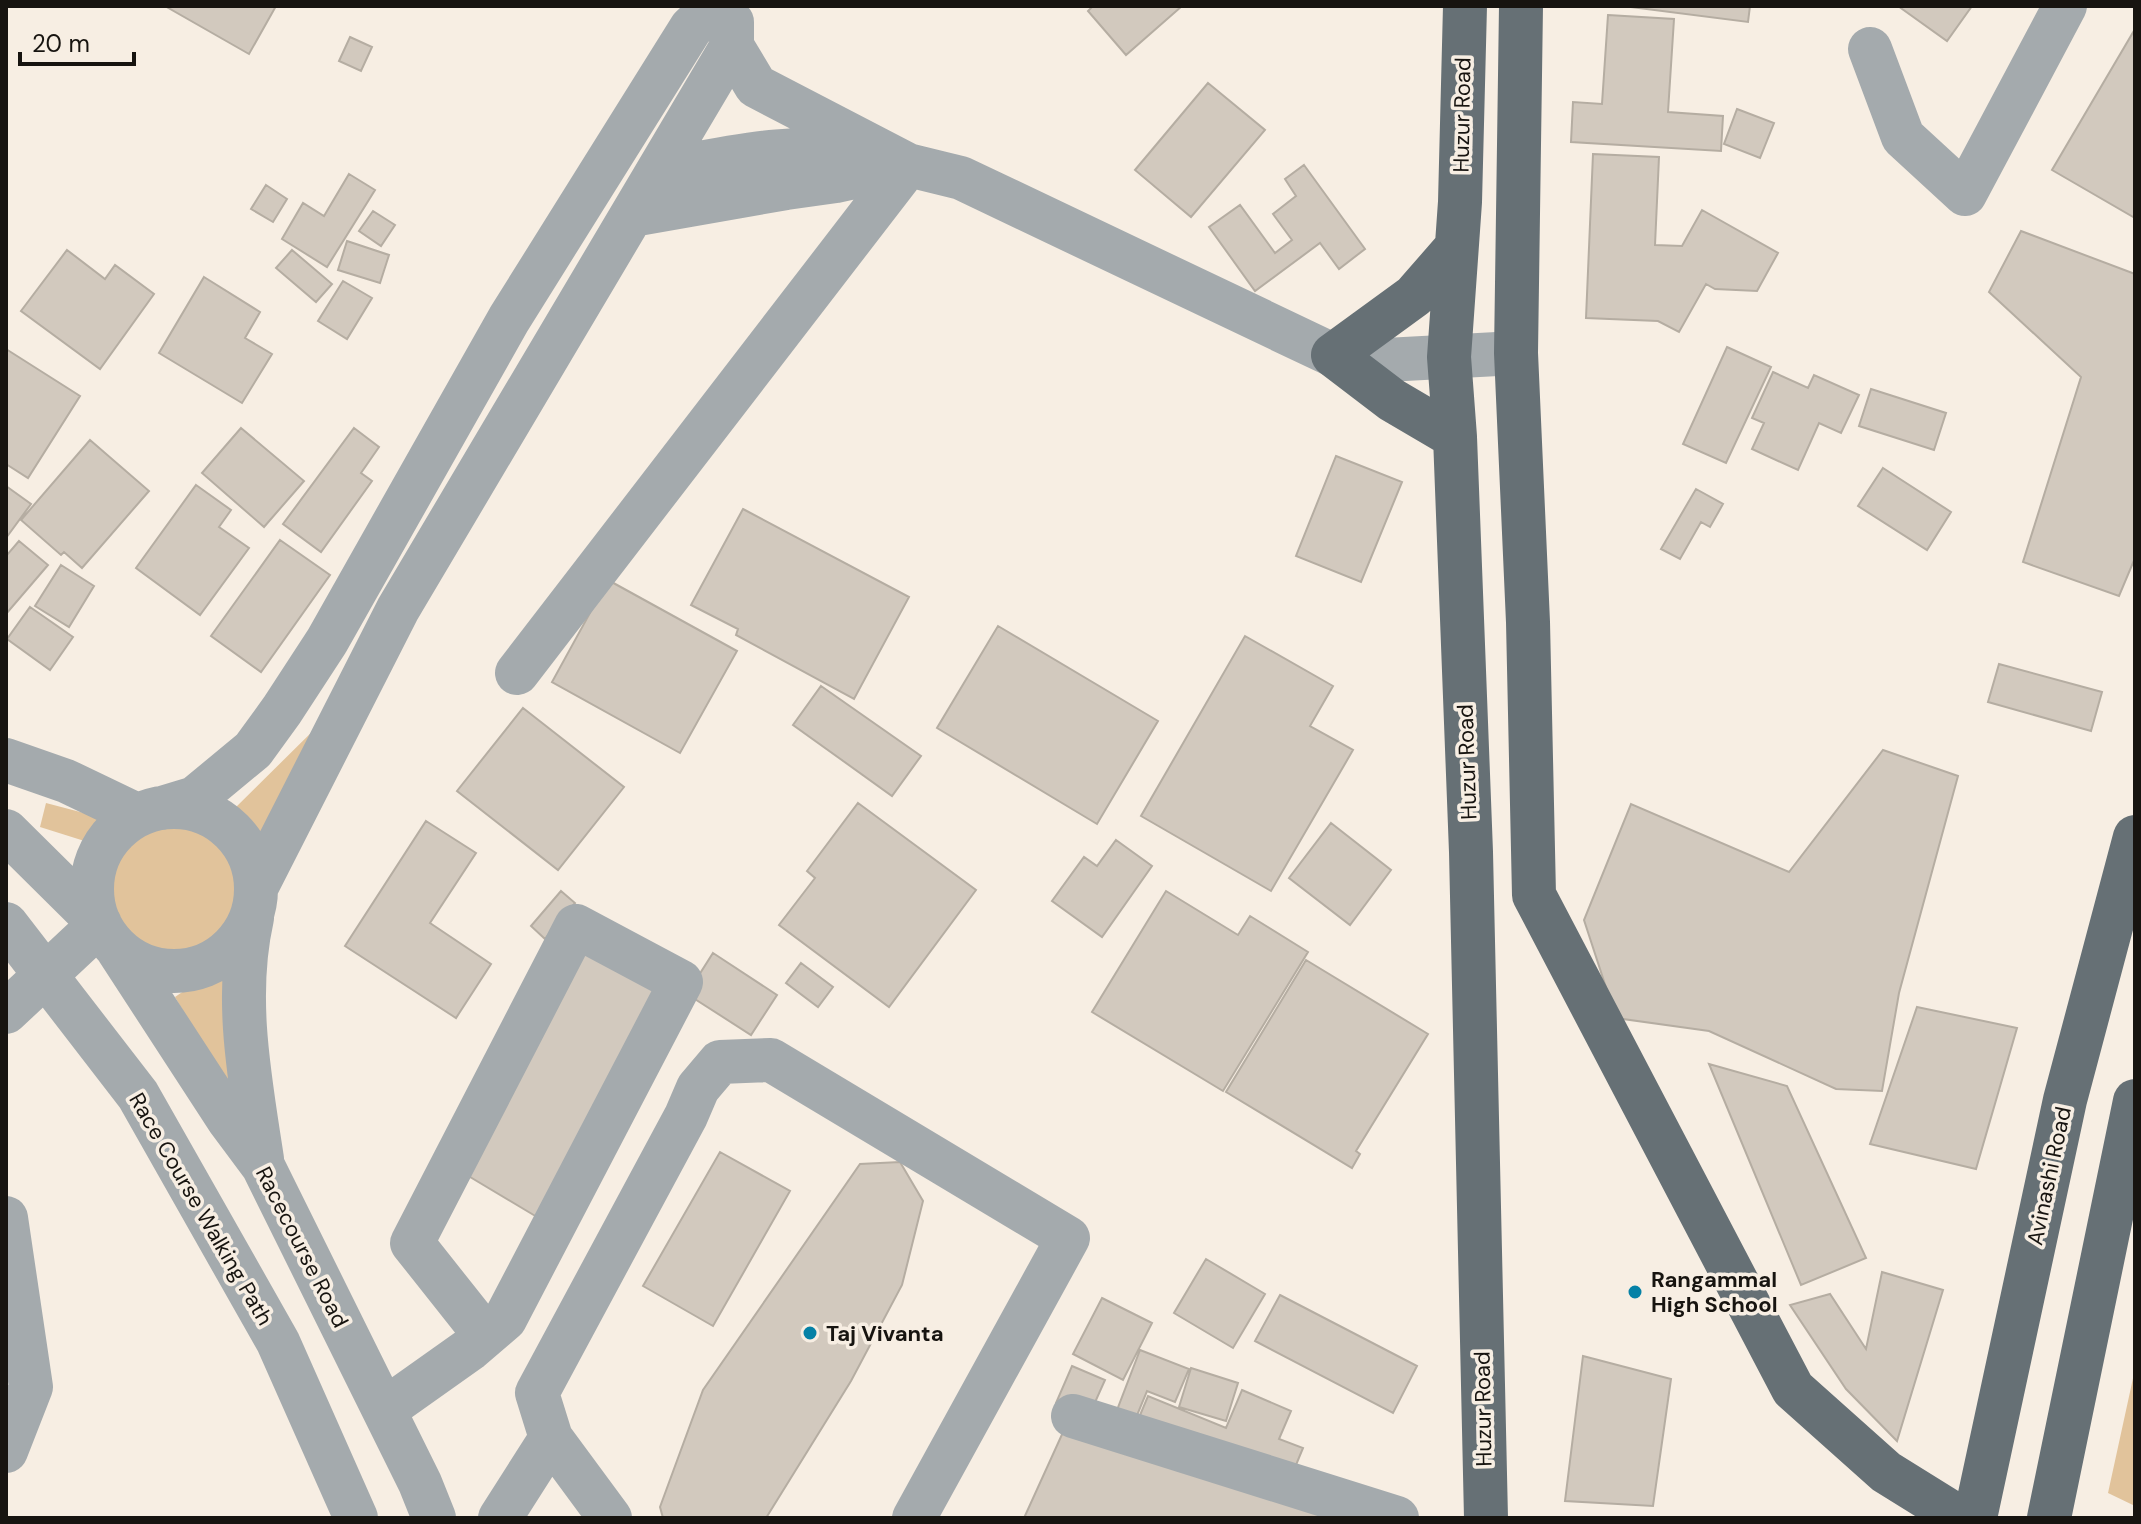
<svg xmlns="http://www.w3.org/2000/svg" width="2141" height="1524" viewBox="0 0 2141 1524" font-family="'DM Sans',sans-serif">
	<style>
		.green { fill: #e1c39b }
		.building { fill: #d2c9be; stroke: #b5ada2; stroke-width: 2 }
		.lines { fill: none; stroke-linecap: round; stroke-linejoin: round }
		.minor { stroke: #a4aaad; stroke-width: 44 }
		.major { stroke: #667075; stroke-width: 44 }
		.poi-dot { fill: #0581a6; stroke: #f7eee3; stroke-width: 3 }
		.labels { text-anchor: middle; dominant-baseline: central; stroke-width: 7; stroke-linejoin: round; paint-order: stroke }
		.street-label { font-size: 22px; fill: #171410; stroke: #f7eee3 }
		.poi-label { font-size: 22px; font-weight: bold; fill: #171410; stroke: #f7eee3; text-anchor: start }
	</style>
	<rect width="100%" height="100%" fill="#f7eee3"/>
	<path class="green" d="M330,714L264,839L245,828L232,811Z
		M46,803L103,818L94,844L40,827Z
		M105 889a69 69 0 1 1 138 0a69 69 0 1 1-138 0Z
		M228,979L249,1124L175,997L200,980Z
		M2135,1369V1506L2108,1493Z"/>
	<path class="building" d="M165,6H276L249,54Z
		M1093,6H1182L1126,55L1088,11Z
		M1623,6H1750L1748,22Z
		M1898,6H1972L1947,41Z
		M1608,15L1674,19L1668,112L1723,116L1721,151L1571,142L1573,102L1602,104Z
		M2135,29V218L2052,170Z
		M350,37L372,47L361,71L339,61Z
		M1208,83L1265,130L1191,217L1135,170Z
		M1737,109L1774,123L1760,158L1724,144Z
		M1593,154L1659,157L1655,245L1682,246L1702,210L1778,253L1757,291L1715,289L1706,284L1679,332L1658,321L1586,318Z
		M1304,165L1365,249L1339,269L1320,243L1255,291L1209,227L1240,205L1275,253L1292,240L1273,214L1296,196L1285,179Z
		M349,174L375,190L327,267L282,239L303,203L324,216Z
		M266,185L287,199L273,222L251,209Z
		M373,211L395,225L381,246L359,231Z
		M2021,231L2135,274V558L2119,596L2023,562L2081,377L1989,292Z
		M347,241L389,255L380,283L338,270Z
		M67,250L105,279L115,265L154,294L100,369L21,311Z
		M292,250L332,284L316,302L276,268Z
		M204,277L260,312L245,338L272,354L242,403L159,353Z
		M343,281L372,298L347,339L318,321Z
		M1727,347L1771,367L1726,463L1683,444Z
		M6,349L80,396L28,478L6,464Z
		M1773,372L1808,388L1814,375L1859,395L1841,433L1819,423L1798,470L1752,449L1764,423L1752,418Z
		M1871,389L1946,413L1934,450L1859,426Z
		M241,428L304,481L264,527L202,473Z
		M354,428L379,447L361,473L372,481L321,552L283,524Z
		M90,440L149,491L82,568L64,552L61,555L21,520Z
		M1336,456L1402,482L1361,582L1296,556Z
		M1883,468L1951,512L1927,550L1858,506Z
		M196,485L231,510L219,527L249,548L200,615L136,568Z
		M6,486L31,504L6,538Z
		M1696,489L1723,504L1710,527L1701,522L1680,559L1661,549Z
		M743,509L909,597L854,699L736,635L738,629L691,605Z
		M280,540L330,575L261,672L211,636Z
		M19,541L48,565L6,614V556Z
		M61,565L94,586L69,627L35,606Z
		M608,580L737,651L680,753L552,682Z
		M30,607L73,637L50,670L7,639Z
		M998,626L1158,721L1097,824L937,728Z
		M1245,636L1333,686L1310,726L1353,750L1271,891L1141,816Z
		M1999,664L2102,692L2091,731L1988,702Z
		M821,686L921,756L892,796L793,725Z
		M523,708L624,787L558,870L457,791Z
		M1883,750L1958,776L1899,993L1882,1091L1836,1089L1709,1031L1616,1018L1584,920L1631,804L1789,872Z
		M858,803L976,890L889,1007L779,925L815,878L807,871Z
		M426,821L476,853L430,923L491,964L456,1018L345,946Z
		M1331,823L1391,870L1350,925L1289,878Z
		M1116,840L1152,866L1102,937L1052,901L1084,857L1097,866Z
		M561,891L575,903L545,939L531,926Z
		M1166,891L1238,935L1250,916L1308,952L1223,1091L1092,1012Z
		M603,919L691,972L542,1220L455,1168Z
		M713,953L777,995L751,1035L687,994Z
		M1306,960L1428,1034L1356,1151L1360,1154L1352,1168L1226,1092Z
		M801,963L833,987L818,1007L786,983Z
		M1917,1007L2017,1028L1976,1169L1870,1144Z
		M1709,1064L1787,1086L1866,1258L1801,1285Z
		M720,1152L790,1191L713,1326L643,1286Z
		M900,1162L923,1201L902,1285L851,1381L766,1518H663L660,1507L703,1390L860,1164Z
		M1206,1259L1265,1294L1233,1348L1174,1313Z
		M1882,1272L1943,1290L1897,1441L1846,1389L1790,1305L1830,1294L1866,1349Z
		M1280,1295L1417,1366L1393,1413L1255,1341Z
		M1102,1298L1152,1323L1123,1380L1073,1354Z
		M1140,1350L1189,1369L1175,1402L1147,1391L1133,1425L1114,1418Z
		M1583,1356L1671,1379L1653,1506L1565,1501Z
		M1072,1366L1105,1380L1088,1418L1056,1403Z
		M1191,1368L1238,1383L1226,1421L1179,1407Z
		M1242,1390L1291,1411L1279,1439L1303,1448L1289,1482L1138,1420L1148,1396L1226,1428Z
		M1069,1419L1340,1518H1024Z"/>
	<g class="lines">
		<path class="minor" d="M732,22V46L756,86L908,165
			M1870,49L1903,137L1965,194L2065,6
			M658,171C728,158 800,140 871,156
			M632,215L786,188L836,181L908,165L961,178L1333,355L1386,360L1516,353
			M517,673L908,165
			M6,760L66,781L135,814
			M92 889a82 82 0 1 1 164 0a82 82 0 1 1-164 0Z
			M162,808L195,798L253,750L282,710L327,641L509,319L691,28L714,6
			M6,831L100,924L6,1012
			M256,888L398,609L732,46
			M252,918C234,998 250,1080 262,1159
			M6,924L138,1095L278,1342L356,1518
			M118,950L228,1119L263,1166L420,1483L434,1518
			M6,1218L31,1387L6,1451
			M384,1410L470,1349L505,1319L681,982L576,926L412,1243L485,1335
			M1073,1416L1397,1518
			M500,1518L551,1438
			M610,1518L551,1438L537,1393L686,1116L698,1088L720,1062L771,1060L1068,1238L914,1518"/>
		<path class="major" d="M1465,6L1460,202L1449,357L1455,437L1471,852L1486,1518
			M1521,6L1516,353L1528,622L1534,895L1793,1389L1886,1472L1960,1518
			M1455,437L1392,400L1333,355L1414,296L1455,249
			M1975,1518L2065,1100L2135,837
			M2049,1518L2135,1101"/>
	</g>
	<g class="poi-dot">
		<circle cx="1635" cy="1292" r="8"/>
		<circle cx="810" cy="1333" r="8"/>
	</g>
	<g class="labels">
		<g class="street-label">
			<text transform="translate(1462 115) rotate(-89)">Huzur Road</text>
			<text transform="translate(1467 762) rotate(-92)">Huzur Road</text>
			<text transform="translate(2049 1176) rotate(-78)">Avinashi Road</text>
			<text transform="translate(201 1209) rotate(60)">Race Course Walking Path</text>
			<text transform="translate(302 1247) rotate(63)">Racecourse Road</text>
			<text transform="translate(1483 1409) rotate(-91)">Huzur Road</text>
		</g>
		<g class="poi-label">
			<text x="1651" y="1279">Rangammal<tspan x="1651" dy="25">High School</tspan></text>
			<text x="826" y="1333">Taj Vivanta</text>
		</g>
	</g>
	<rect width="2141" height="1524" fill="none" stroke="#171410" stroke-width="16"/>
	<path d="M20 52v12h114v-12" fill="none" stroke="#171410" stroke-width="4"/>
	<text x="32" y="52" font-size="24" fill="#171410" stroke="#f7eee3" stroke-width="6" paint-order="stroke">20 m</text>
</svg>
